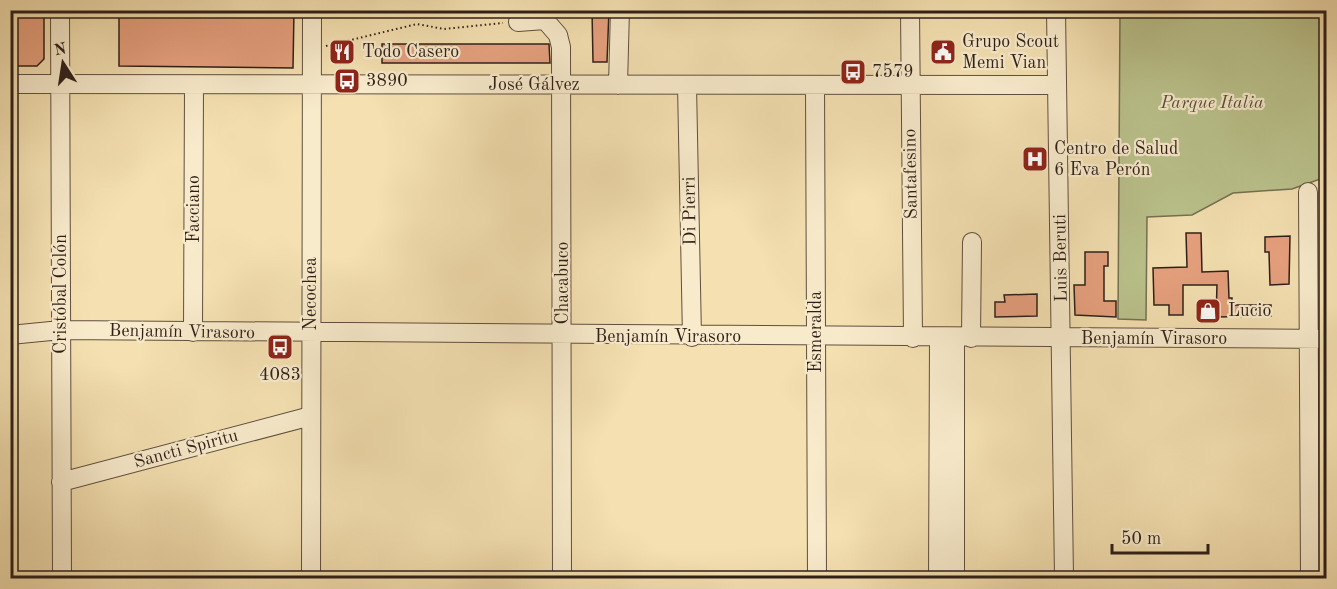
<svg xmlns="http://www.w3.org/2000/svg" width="1337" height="589" viewBox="0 0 1337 589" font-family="'Old Standard TT',serif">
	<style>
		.green { fill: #bac28c; stroke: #747052; stroke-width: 1.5 }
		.building { fill: #e6a07e; stroke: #2e1f19; stroke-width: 1.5 }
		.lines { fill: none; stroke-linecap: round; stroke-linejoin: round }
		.minor-casing { stroke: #604f3f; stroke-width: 20 }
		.path { stroke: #2e1f19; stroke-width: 2; stroke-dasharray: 1.5 3; stroke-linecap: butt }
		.minor { stroke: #f8ebcc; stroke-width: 18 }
		.labels { text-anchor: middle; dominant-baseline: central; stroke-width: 4.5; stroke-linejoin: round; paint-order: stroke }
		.poi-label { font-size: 18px; fill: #2e1f19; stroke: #f8ebcc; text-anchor: start }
		.street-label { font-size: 18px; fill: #2e1f19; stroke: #f8ebcc }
		.park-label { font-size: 18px; font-style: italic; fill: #58503c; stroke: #f8ebcc }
	</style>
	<rect width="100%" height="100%" fill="#f4e0b1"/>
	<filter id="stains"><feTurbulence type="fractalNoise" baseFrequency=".00333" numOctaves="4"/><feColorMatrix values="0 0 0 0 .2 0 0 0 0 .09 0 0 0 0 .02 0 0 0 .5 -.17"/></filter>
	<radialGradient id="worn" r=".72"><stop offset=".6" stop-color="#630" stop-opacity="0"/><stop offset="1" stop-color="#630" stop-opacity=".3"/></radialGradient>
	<path class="green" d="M1120,11H1326V177L1292,189L1233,193L1192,215L1147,217L1146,320L1118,319Z"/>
	<path class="building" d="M10,10H44V59L37,66H10Z
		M119,10H294L293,68L119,66Z
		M592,10H609L607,62H593Z
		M382,44H549L550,63H382Z
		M1186,233H1201L1202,272L1228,271L1229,298H1232V305H1271V316L1216,317L1217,285H1183V315H1169V305H1154L1153,268L1187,267Z
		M1290,236L1289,284L1270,285L1269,252H1265V237Z
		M1085,252H1108V266H1104V301H1116V317L1075,315L1074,285H1085Z
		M1037,294V316L995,317V302H1005L1004,295Z"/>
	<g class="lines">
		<g class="minor-casing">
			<path id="minor" d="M60,10L62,578
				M910,10L913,338
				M1056,10L1064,578
				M518,22L545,20L558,35L561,47L562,578
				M10,84L1057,85
				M618,85L620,10
				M687,85L692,337
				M815,85L817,578
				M1308,192L1310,578
				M193,332L194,85
				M10,335L61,330L1326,339
				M971,338L972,242
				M61,482L311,416
				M311,578L312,10
				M938,578L939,338
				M955,578V338"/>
		</g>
		<path class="path" d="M326,46L417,24L444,29L503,23"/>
		<use href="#minor" class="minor"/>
	</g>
	<defs>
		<g id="restaurant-square" transform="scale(1.35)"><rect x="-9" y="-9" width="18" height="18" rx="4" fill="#8f2418" stroke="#f8ebcc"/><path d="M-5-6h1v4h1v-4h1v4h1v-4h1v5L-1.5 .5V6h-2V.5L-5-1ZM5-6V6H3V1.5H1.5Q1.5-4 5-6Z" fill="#fff"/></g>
		<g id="civic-square" transform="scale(1.35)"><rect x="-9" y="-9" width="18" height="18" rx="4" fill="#8f2418" stroke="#f8ebcc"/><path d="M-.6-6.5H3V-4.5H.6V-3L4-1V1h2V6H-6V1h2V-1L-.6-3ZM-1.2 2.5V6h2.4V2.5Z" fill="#fff"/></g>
		<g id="bus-square" transform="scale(1.35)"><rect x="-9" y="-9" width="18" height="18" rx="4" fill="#8f2418" stroke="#f8ebcc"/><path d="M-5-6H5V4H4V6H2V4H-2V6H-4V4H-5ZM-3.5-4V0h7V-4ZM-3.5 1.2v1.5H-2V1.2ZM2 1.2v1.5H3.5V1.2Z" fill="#fff"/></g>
		<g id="hospital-square" transform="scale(1.35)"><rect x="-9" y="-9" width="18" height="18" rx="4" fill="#8f2418" stroke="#f8ebcc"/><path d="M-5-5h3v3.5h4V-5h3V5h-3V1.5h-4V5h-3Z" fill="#fff"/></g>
		<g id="shop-square" transform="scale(1.35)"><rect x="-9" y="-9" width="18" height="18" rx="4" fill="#8f2418" stroke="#f8ebcc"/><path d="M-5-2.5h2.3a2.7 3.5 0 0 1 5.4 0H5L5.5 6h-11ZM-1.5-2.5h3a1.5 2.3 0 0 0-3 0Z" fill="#fff"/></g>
	</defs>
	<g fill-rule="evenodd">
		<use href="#restaurant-square" x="342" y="52"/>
		<use href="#civic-square" x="943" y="52"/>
		<use href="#bus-square" x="853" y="72"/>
		<use href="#bus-square" x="347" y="81"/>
		<use href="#hospital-square" x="1035" y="159"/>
		<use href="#shop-square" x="1208" y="311"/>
		<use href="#bus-square" x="280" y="347"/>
	</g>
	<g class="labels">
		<g class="poi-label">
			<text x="962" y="42">Grupo Scout<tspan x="962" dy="21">Memi Vian</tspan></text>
			<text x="362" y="52">Todo Casero</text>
			<text x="872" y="72">7579</text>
			<text x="366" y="81">3890</text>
			<text x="1054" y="149">Centro de Salud<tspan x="1054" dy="21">6 Eva Perón</tspan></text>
			<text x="1228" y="311">Lucio</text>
			<text x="280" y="375" text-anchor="middle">4083</text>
		</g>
		<g class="street-label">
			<text x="534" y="85">José Gálvez</text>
			<text transform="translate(911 174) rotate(-91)">Santafesino</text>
			<text transform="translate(194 209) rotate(-90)">Facciano</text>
			<text transform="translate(690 211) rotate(-91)">Di Pierri</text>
			<text transform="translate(1061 258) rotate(-91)">Luis Beruti</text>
			<text transform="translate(563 283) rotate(-90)">Chacabuco</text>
			<text transform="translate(61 294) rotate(-90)">Cristóbal Colón</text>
			<text transform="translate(311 294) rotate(-90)">Necochea</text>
			<text transform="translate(182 332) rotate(1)">Benjamín Virasoro</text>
			<text transform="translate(816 332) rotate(-90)">Esmeralda</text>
			<text x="668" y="337">Benjamín Virasoro</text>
			<text x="1154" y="339">Benjamín Virasoro</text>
			<text transform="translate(186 449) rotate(-15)">Sancti Spiritu</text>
		</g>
		<g class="park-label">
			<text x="1212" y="103">Parque Italia</text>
		</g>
	</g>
	<rect width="1337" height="589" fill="none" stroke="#f4e0b1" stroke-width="36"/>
	<rect x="12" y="12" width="1313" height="565" fill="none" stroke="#2e1f19" stroke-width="3"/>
	<rect x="18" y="18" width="1301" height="553" fill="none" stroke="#2e1f19" stroke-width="1.5"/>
	<g transform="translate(63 63) rotate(348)" stroke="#f8ebcc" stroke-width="4.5" paint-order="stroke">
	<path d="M0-4.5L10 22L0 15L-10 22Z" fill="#2e1f19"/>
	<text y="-9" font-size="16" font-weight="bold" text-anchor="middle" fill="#2e1f19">N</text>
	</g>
	<path d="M1112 544v9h96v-9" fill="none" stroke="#2e1f19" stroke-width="3"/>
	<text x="1121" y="544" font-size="18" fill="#2e1f19" stroke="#f8ebcc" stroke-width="4.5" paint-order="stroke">50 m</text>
	<rect width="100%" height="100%" filter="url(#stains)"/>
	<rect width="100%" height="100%" fill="url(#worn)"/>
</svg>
